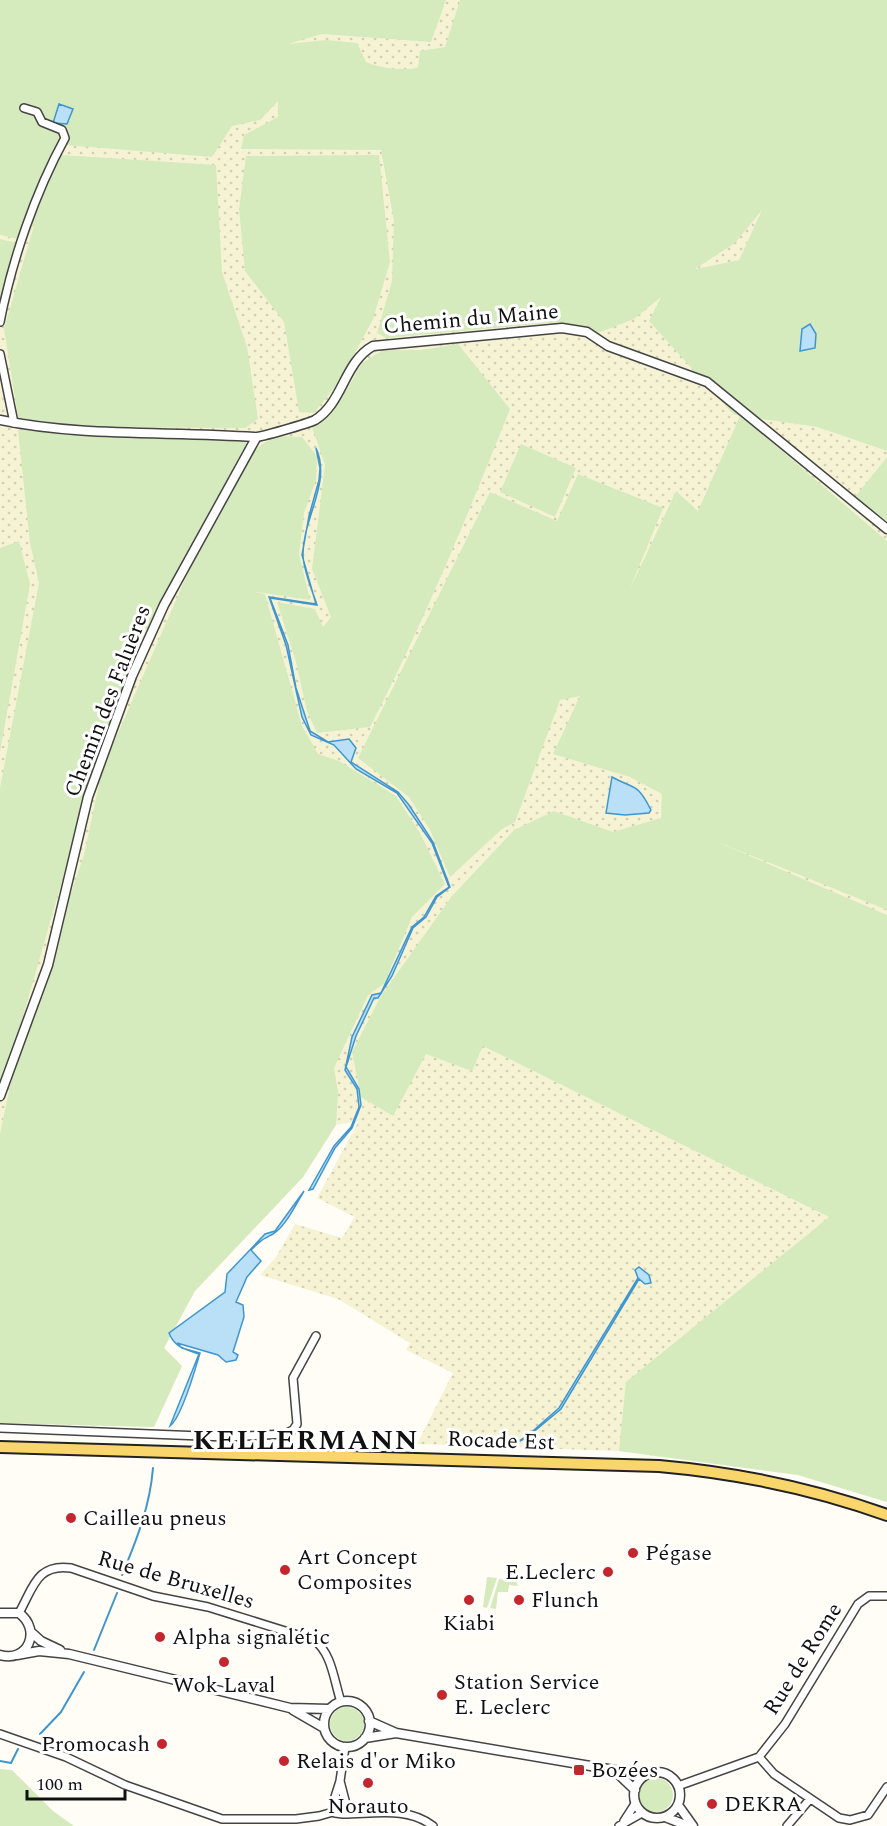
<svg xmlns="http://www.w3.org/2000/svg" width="887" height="1826" viewBox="0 0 887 1826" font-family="Spectral,serif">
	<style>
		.farmland { fill: url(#farmland-dots) }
		.grass { fill: #d5ebbd; fill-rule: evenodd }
		.water { fill: #b9e0f7; stroke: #3f96cf; stroke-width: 1.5 }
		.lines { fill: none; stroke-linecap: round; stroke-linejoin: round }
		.stream { stroke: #3f96cf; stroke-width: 2 }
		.minor-casing { stroke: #444; stroke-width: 10 }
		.tertiary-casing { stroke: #444; stroke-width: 11 }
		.primary-casing { stroke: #222; stroke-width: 14 }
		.minor { stroke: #fff; stroke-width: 7 }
		.tertiary { stroke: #fff; stroke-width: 8 }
		.primary { stroke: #f9d66b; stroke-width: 10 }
		.poi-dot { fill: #c4262e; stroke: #fff; stroke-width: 2 }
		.labels { text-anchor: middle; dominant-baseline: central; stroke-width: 6; stroke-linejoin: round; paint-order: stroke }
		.street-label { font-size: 22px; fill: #111; stroke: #fff }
		.poi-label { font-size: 22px; fill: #111; stroke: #fff; text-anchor: start }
		.district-label { font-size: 28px; font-weight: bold; letter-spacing: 1.5px; fill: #111; stroke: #fff }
	</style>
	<defs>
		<pattern id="farmland-dots" width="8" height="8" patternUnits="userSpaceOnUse" patternTransform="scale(1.5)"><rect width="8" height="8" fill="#f6f3d4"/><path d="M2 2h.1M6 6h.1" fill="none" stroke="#d2cfb5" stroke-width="1.8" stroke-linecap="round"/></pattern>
	</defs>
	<rect width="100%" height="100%" fill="#fffdf5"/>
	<path class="farmland" d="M0,0H709L782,169L739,260L674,273L733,414L817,427L887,451V1502L798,1475L619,1451L417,1444L453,1373L406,1350L410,1343L338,1299L260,1275L276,1257L295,1224L342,1238L355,1217L317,1198L359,1121L336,1125L303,1177L195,1291L164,1348L182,1366L154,1427L0,1423V235L26,240Z"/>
	<path class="grass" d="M0,0H446L431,42L322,34L288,44L326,40L357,43L366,62C383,69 399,70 418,68L420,51L445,47L460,0H887V451L817,427L741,416L887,541V910L715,841L887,915V1502L798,1475L619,1451L626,1382L829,1217L483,1046L472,1071L426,1054L393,1116L361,1097L352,1052L381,996L452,896L514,830L554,811L613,832L661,818L662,794L630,777L553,754L580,696L560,700L515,822L502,829L450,877L430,830L409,797L358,758L490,492L557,521L578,474L663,508L629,591L676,491L698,511L740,416L733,414L649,321L661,297L634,319L598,333L548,323L386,338L377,333L392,281L394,221L381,150L241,149L244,135L278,117V101L260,120L232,126L212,157L66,145L62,155L216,165L222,272L247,347L258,419L245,428L59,427L18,417L4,329L35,222L26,241L0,235ZM762,210L739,260L695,269L735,243Z
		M379,155L390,262L373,319L340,381L314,413L299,412L284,322L245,271L239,209L246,156Z
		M0,239L16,243L0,301Z
		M458,344L510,409C467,517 423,624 370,727L317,733L307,711L296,662L277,602L315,609L323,627L331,617L312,569L325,465L312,427L343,396L362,363L383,350H421Z
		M18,430L248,440L141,639L102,742L0,1096V788L39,583L30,543Z
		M276,436L302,437L317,456L316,480L304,513L299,554L310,600L251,591L265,594L302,726L318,754L339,761L396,796L420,833L445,884L412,917L387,977L391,979L368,995L334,1068L338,1092L336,1125L303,1177L195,1291L164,1348L182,1366L154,1427L0,1423V1134L18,1047L84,855L102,770L193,561L256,448Z
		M521,444L576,468L555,517L500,492Z
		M887,457V521L855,497Z
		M19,541L30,584L0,752V548Z
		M487,1577L497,1578L487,1608L483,1607Z
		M499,1579L516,1581L518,1586L509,1585L508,1592H498L496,1609L490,1608Z
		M330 1724a17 17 0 1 1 34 0a17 17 0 1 1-34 0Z
		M0,1769L12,1770L53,1811L74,1826H0Z
		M639 1795a17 17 0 1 1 34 0a17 17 0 1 1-34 0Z"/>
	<path class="water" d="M59,104L73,109L67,124L53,123Z
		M810,324L816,334L815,348L800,351L802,329Z
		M316,448C332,483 302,519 303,556C304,572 312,590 317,605L270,598L288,645L296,688L310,731L328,742L349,739L356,748L351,762L398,792L409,805L433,842L450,887L437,897L426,917L413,928L392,976L378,998H374L356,1036L346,1067L359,1089L361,1105L352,1128L335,1148L313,1189L309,1190L334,1146L351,1127L359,1107L357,1089L345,1070L352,1037L372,995L381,993L412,927L424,917L436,896L449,887L432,843L397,793L356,769L334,745L311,735L302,717L286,645L269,597L316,604L302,555L309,516L319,480L320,468Z
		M612,777C635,790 637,782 651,810L649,813L625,815L606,813Z
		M304,1191C296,1204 286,1226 273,1234C262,1240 261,1240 251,1250L261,1261L247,1277L236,1302L243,1305L244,1317L233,1352L238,1355L236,1360L226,1362L218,1355L177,1343L182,1348L200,1353C195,1370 182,1417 170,1426L199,1354C185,1349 175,1348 169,1333L225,1292L227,1274L265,1234L275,1231Z
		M639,1267L649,1275L651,1283L645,1284L639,1279L561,1409L526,1438L504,1449L526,1437L559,1408L638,1278L635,1270Z"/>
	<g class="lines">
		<path class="stream" d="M122,1575C137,1539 150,1506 153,1468
			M94,1650L117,1593
			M40,1734L61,1712L84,1672
			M0,1761L11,1763L18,1749"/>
		<g class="minor-casing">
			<path id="minor" d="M0,322C12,260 35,193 65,138L62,130L42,122L37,112L24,108
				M0,354L14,423
				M0,1428L226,1437L285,1434L293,1430L297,1424L293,1378L316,1336
				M19,1613C33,1588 37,1563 71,1568L153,1596L208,1607L314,1640C332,1653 334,1681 341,1702
				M0,1734L66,1757L125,1785L222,1819H296L319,1816L333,1812
				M759,1757L774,1774L839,1818L850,1820L868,1815L887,1787
				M340,1781L347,1808L343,1814L335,1813L333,1803L340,1800L345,1802
				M678,1786L759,1757L785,1724L858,1604L869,1596H887
				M333,1803L340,1781L345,1747
				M343,1814C374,1814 407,1806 433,1826
				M624,1821L635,1804
				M619,1826L642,1813
				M787,1826L810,1799"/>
		</g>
		<g class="tertiary-casing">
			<path id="tertiary" d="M0,420C80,437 172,431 254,437C259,438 309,423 315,420C343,403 344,362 373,346L562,328L587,332L608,346L707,382L887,529
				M0,1096L48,965L88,797L132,676L164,605L256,438
				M0,1613H19C42,1630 28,1663 0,1655
				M31,1632L41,1641L60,1650
				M17,1655L39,1651L69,1654L290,1708L329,1709
				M324 1724a23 23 0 1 1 46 0a23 23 0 1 1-46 0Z
				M293,1710L324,1728
				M369,1721L396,1733L614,1770L650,1773
				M365,1738L396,1733
				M615,1771L635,1790
				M634 1795a23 23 0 1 1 46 0a23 23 0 1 1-46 0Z
				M678,1805L693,1826
				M665,1817L688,1826"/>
		</g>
		<g class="primary-casing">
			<path id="primary" d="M0,1447L659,1466C738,1473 812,1488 887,1515"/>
		</g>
		<use href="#minor" class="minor"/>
		<use href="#tertiary" class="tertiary"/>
		<use href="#primary" class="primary"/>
	</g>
	<g class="poi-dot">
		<circle cx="71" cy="1518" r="6"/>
		<circle cx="633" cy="1553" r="6"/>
		<circle cx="285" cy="1570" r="6"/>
		<circle cx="608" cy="1572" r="6"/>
		<circle cx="469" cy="1600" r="6"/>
		<circle cx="519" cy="1600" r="6"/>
		<circle cx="160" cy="1637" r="6"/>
		<circle cx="224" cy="1662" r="6"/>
		<circle cx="442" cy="1695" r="6"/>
		<circle cx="162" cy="1744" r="6"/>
		<circle cx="284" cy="1761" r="6"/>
		<rect x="573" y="1764" width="12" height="12" rx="3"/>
		<circle cx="368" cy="1783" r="6"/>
		<circle cx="712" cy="1804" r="6"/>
	</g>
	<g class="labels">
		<g class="street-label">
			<text transform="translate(471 319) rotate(-5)">Chemin du Maine</text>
			<text transform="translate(108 701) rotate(-69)">Chemin des Faluères</text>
			<text transform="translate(501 1441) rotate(2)">Rocade Est</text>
			<text transform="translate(176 1580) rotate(16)">Rue de Bruxelles</text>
			<text transform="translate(803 1659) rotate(-58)">Rue de Rome</text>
		</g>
		<g class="poi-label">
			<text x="83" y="1518">Cailleau pneus</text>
			<text x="645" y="1553">Pégase</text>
			<text x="297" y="1557">Art Concept<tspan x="297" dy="25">Composites</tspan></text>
			<text x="596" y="1572" text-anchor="end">E.Leclerc</text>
			<text x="531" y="1600">Flunch</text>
			<text x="469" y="1623" text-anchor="middle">Kiabi</text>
			<text x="172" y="1637">Alpha signalétic</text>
			<text x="454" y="1682">Station Service<tspan x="454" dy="25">E. Leclerc</tspan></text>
			<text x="224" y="1685" text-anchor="middle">Wok Laval</text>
			<text x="150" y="1744" text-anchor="end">Promocash</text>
			<text x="296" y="1761">Relais d'or Miko</text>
			<text x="591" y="1770">Bozées</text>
			<text x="724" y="1804">DEKRA</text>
			<text x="368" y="1806" text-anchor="middle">Norauto</text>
		</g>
		<g class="district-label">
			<text x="306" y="1440">KELLERMANN</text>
		</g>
	</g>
	<path d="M27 1790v9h98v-9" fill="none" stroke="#111111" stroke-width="3"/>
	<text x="36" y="1790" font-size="18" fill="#111111" stroke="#ffffff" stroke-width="4.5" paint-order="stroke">100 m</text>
</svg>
